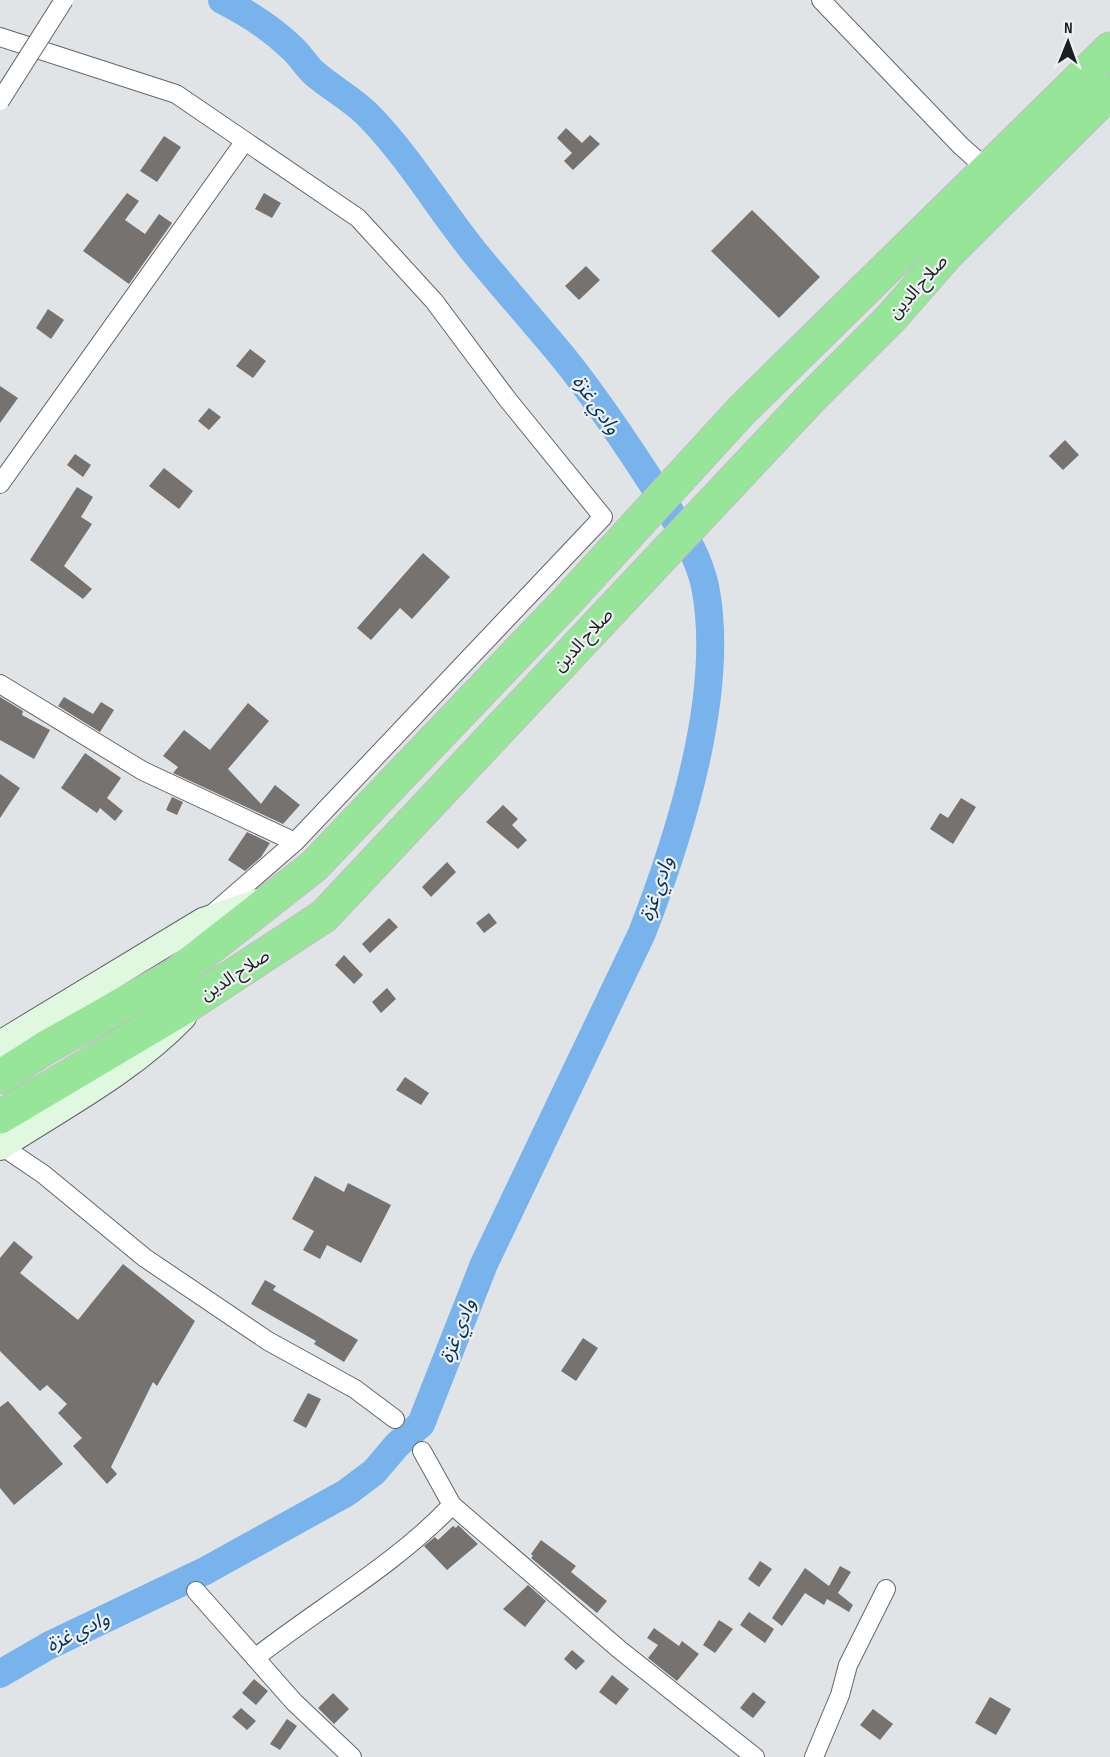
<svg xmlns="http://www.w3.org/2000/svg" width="1110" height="1757" viewBox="0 0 1110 1757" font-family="'Sofia Sans Condensed','Noto Sans Arabic',sans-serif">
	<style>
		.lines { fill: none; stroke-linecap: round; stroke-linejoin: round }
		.river { stroke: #78b3ec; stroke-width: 28 }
		.building { fill: #767270 }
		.street-casing { stroke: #636568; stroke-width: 20 }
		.secondary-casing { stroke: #636568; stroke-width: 28 }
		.highway-casing { stroke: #bfc0c0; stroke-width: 35 }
		.street { stroke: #fff; stroke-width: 18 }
		.secondary { stroke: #e0f7e0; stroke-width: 26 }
		.highway { stroke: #97e598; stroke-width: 33 }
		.street-bridge-casing { stroke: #636568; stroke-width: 20; stroke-linecap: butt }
		.street-bridge { stroke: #fff; stroke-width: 18 }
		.labels { text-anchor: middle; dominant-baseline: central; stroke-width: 4.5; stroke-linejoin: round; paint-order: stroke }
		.street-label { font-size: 18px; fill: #1c1d1e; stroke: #eef1f4 }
		.water-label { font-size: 20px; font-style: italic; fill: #033155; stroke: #eef1f4 }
	</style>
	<rect width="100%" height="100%" fill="#e1e4e7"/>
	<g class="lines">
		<path class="river" d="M0,1674L48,1646L205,1571L346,1493L374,1472L397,1445L421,1424L484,1264L642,933C680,835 726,692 705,586C697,550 676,522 657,491C628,446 597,399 563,357C534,322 504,288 475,253C438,207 409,157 368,115C352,99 331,88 314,73C306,66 300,55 292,48C271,28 248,13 222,0"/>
	</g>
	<path class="building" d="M566,128L582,143L590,135L600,144L573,170L564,161L572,153L557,138Z
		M164,136L181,147L157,182L140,171Z
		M127,193L139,201L125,220L145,234L159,214L172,223L129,284L83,251Z
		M264,193L281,203L272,218L255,209Z
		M752,210L820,277L779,318L711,251Z
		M586,266L600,280L579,300L565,286Z
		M48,309L64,320L51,339L36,328Z
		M250,349L266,361L253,378L236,366Z
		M0,386L18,398L0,423Z
		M209,408L221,417L209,430L198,421Z
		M1065,440L1079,455L1063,470L1049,456Z
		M75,454L91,465L83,477L67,465Z
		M164,468L193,491L179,509L149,486Z
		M77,487L93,497L81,517L92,524L64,566L92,589L83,599L30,560Z
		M423,553L450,577L412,619L400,608L371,640L357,628Z
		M0,697L23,711L22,715L50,730L34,759L0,740Z
		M64,697L93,714L101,702L114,710L100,732L58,706Z
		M248,703L269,721L228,769L261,804L275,785L300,805L283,824L173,773L178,767L163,756L184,730L210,750Z
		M85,753L121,778L107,798L123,811L115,821L100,808L97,813L61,788Z
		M0,774L20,788L0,818Z
		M172,797L183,802L177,815L166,810Z
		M961,798L976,807L953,844L930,829L940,813L948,818Z
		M503,805L518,819L512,825L527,840L518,849L486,822Z
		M247,832L270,843L261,857L245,871L228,860Z
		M447,862L456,872L431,897L422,887Z
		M489,913L497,923L484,933L476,923Z
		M389,918L398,927L370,953L362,944Z
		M344,955L363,975L354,984L335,965Z
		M387,988L396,999L381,1013L372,1002Z
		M405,1077L429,1093L421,1105L396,1090Z
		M315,1176L344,1192L348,1183L391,1205L361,1263L327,1245L320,1259L303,1250L314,1231L292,1219Z
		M14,1241L33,1257L20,1273L78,1320L123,1264L195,1321L157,1386L153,1382L111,1467L117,1474L107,1484L73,1446L82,1438L58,1413L67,1404L47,1385L40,1391L0,1351V1258Z
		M265,1280L276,1286L273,1290L358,1340L344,1362L314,1344L316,1341L251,1304Z
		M583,1338L598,1348L576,1381L561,1371Z
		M308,1393L321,1399L306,1428L293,1421Z
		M8,1401L63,1464L14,1505L0,1488V1407Z
		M458,1525L478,1544L447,1570L424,1546L435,1537L438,1540L453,1526L456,1528Z
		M541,1540L576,1566L571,1572L607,1601L597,1613L531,1558L533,1556L531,1554Z
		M760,1561L772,1569L759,1587L748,1579Z
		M840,1566L851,1572L838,1593L853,1605L849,1612L827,1599L824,1605L805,1593L782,1626L772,1618L805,1568L829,1586Z
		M528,1585L546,1601L525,1627L503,1609Z
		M749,1612L774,1629L765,1643L740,1625Z
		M719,1620L733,1629L715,1653L703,1645Z
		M654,1628L679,1646L682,1641L699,1654L677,1681L648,1658L658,1645L647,1638Z
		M572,1650L585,1661L576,1670L564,1659Z
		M612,1675L629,1689L616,1705L599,1692Z
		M254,1679L268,1691L256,1705L242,1693Z
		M753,1692L766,1702L753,1718L740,1708Z
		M333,1693L349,1709L334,1724L318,1708Z
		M990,1697L1011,1709L996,1735L975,1723Z
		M241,1708L256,1721L247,1730L232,1717Z
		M873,1709L893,1724L880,1740L860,1725Z
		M287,1719L297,1726L280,1750L270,1744Z"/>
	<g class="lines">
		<g class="street-casing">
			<path id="street" d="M821,0L961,146L988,170
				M0,37L176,94L358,218L434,301L508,400L603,517L295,842L211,915
				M0,484L245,141
				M0,684L143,771L295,842
				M0,1145L43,1174L145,1258L268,1341L355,1389L395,1419
				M452,1505L620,1650L755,1757
				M196,1591L294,1702L352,1757
				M255,1658C320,1607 395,1565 452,1505L422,1451
				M814,1757L840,1695L848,1665L886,1589"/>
		</g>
		<g class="secondary-casing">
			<path id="secondary" d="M0,1044L203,921L258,902
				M0,1147C63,1106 131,1071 183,1017"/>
		</g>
		<g class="highway-casing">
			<path id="highway" d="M0,1077L45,1048L175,975L314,866L567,601L742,410L1110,49
				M0,1117L185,1007L324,916L810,399L891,318L947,254L1110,92"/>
		</g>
		<use href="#street" class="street"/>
		<use href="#secondary" class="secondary"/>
		<use href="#highway" class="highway"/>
		<g class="street-bridge-casing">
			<path id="street-bridge" d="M0,101L64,0"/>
		</g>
		<use href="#street-bridge" class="street-bridge"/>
	</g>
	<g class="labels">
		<g class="street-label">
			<text transform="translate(918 287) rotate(-48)">صلاح الدين</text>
			<text transform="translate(583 640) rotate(-47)">صلاح الدين</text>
			<text transform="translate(235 975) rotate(-33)">صلاح الدين</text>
		</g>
		<g class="water-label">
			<text transform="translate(596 405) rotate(55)">وادي غزة</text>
			<text transform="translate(657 889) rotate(-71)">وادي غزة</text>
			<text transform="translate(458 1331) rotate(-69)">وادي غزة</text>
			<text transform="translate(78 1632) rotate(-26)">وادي غزة</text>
		</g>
	</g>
	<g transform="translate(1068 42) rotate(1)" stroke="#eef1f4" stroke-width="4.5" paint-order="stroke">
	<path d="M0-4.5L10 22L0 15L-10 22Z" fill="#1c1d1e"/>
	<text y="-9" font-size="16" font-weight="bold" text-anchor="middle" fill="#1c1d1e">N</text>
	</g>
</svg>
